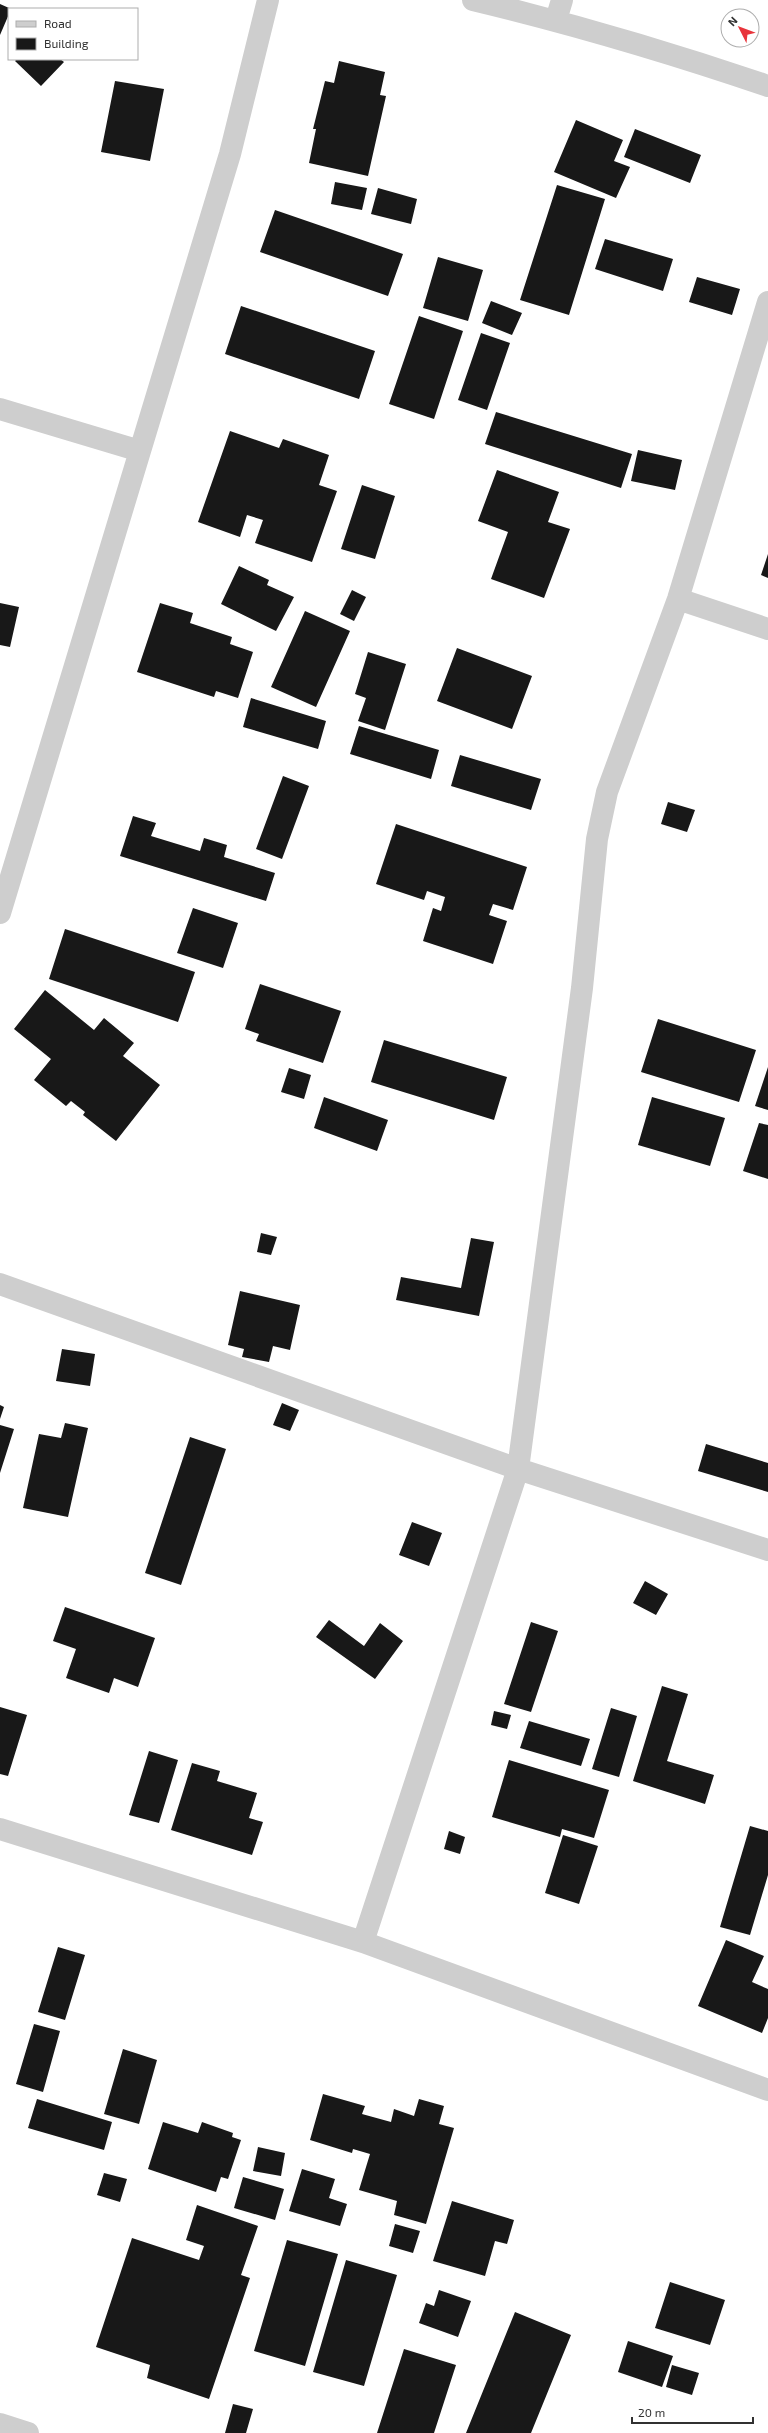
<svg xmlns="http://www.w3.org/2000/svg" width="768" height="2433" viewBox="0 0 768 2433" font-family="'Exo 2',sans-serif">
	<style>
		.building { fill: #181818 }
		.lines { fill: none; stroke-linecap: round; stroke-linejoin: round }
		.street { stroke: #cecece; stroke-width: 22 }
	</style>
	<rect width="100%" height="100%" fill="#fff"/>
	<path class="building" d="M0,4L9,8V14L0,35Z
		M17,59H60L64,62L41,86L15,61Z
		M339,61L385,72L380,95L386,96L368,176L309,163L316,129H313L325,81L334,83Z
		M115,81L164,89L150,161L101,152Z
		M576,120L623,140L614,161L630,167L616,198L554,172Z
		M635,129L701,155L690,183L624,157Z
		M335,182L367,188L362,210L331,204Z
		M557,185L605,199L569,315L520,300Z
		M378,188L417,199L411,224L371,214Z
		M275,210L403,254L388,296L260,252Z
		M605,239L673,259L663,291L595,269Z
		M438,257L483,270L468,321L423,308Z
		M697,277L740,289L732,315L689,302Z
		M491,301L522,313L512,335L482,323Z
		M241,306L375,351L359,399L225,354Z
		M419,316L463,331L434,419L389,404Z
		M481,333L510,343L487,410L458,400Z
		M496,412L632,454L621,488L485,444Z
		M230,431L279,448L283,439L329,455L319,485L337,491L312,562L255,543L263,520L247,515L240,537L198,522Z
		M638,450L682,460L675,490L631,481Z
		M497,470L559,492L548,522L570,529L544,598L491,579L508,532L478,521Z
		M362,485L395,496L375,559L341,549Z
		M768,554V578L761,575Z
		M239,566L269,580L267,585L294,597L276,631L221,604Z
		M352,590L366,597L354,621L340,614Z
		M0,603L19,607L10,647L0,645Z
		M160,603L193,613L190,623L232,637L230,644L253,652L238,698L216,691L214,697L137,672Z
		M305,611L350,631L316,707L271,687Z
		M457,648L532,676L512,729L437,701Z
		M368,652L406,664L385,730L358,721L366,698L355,694Z
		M251,698L326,721L318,749L243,727Z
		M359,726L439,750L431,779L350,754Z
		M460,755L541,779L531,810L451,786Z
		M283,776L309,786L282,859L256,849Z
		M668,802L695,810L687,832L661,824Z
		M133,816L156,823L151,836L200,851L204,838L227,845L224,857L275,873L266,901L120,856Z
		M396,824L527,867L513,910L493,904L489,915L507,921L493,964L423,941L433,908L441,911L445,897L427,891L424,900L376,884Z
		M193,908L238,923L223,968L177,953Z
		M65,929L195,972L178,1022L49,979Z
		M260,984L341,1011L323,1063L256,1041L259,1034L245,1029Z
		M45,990L94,1030L104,1018L134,1043L123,1056L160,1085L116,1141L83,1115L85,1112L71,1101L66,1106L34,1080L51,1059L14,1029Z
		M658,1019L756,1050L739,1102L641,1072Z
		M384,1040L507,1077L494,1120L371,1082Z
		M768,1067V1110L755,1106Z
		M289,1068L311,1075L304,1099L281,1092Z
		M324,1097L388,1120L377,1151L314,1128Z
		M652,1097L725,1118L710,1166L638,1145Z
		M759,1123L768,1125V1179L743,1171Z
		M261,1233L277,1237L271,1255L257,1252Z
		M471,1238L494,1242L479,1316L396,1300L401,1277L461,1288Z
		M240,1291L300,1305L290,1350L273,1346L269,1362L242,1357L244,1349L228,1345Z
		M62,1349L95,1354L90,1386L56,1381Z
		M282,1403L299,1410L290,1431L273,1425Z
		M0,1405L4,1407L0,1419Z
		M65,1423L88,1428L68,1517L23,1508L39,1434L61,1438Z
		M0,1425L14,1429L0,1473Z
		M190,1437L226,1449L181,1585L145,1573Z
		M706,1444L768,1463V1492L698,1471Z
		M412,1522L442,1533L429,1566L399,1555Z
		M645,1581L668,1594L656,1615L633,1603Z
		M65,1607L155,1638L138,1687L114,1678L109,1693L66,1678L76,1649L53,1641Z
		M329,1620L364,1646L380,1623L403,1641L375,1679L316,1637Z
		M531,1622L558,1631L531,1712L504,1704Z
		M662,1686L688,1694L667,1761L714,1775L705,1804L633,1781Z
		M0,1707L27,1715L8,1776L0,1774Z
		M611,1708L637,1716L619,1777L592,1769Z
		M494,1711L511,1715L507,1729L491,1725Z
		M529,1721L590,1739L581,1766L520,1748Z
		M149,1751L178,1760L159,1823L129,1815Z
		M509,1760L609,1790L594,1838L562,1829L560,1837L492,1817Z
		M192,1763L220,1771L217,1781L257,1793L249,1818L263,1822L252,1855L171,1830Z
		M750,1826L768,1831V1875L750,1935L720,1927Z
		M449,1831L465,1837L460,1854L444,1849Z
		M563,1835L598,1846L579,1904L545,1893Z
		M726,1940L764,1956L752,1982L768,1989V2018L762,2033L698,2006Z
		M58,1947L85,1955L65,2020L38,2012Z
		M34,2024L60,2031L43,2092L16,2084Z
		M123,2049L157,2060L139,2124L104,2114Z
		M323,2094L365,2106L362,2114L391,2122L394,2109L414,2116L419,2099L444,2106L439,2124L454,2128L426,2224L394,2215L397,2201L359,2190L370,2154L353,2149L352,2153L310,2140Z
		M37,2099L112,2122L104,2150L28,2128Z
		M163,2122L198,2133L202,2122L233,2133L232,2137L241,2140L228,2179L221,2177L216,2192L148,2169Z
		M258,2147L285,2153L281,2176L253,2171Z
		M302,2169L335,2179L329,2198L347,2204L340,2226L289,2211Z
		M104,2173L127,2179L120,2202L97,2195Z
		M243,2177L284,2189L275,2220L234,2208Z
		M452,2201L514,2220L507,2244L495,2241L485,2276L433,2261Z
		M197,2205L258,2226L241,2275L250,2278L209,2399L147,2378L150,2365L96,2347L132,2238L199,2260L204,2246L186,2240Z
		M395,2224L420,2231L413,2253L389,2246Z
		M287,2240L338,2254L305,2366L254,2351Z
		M346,2260L397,2275L364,2386L313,2372Z
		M670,2282L725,2300L710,2345L655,2328Z
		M439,2290L471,2301L458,2337L419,2323L426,2303L434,2306Z
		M515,2312L571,2335L531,2433H466Z
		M628,2341L673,2356L662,2387L618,2372Z
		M404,2349L456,2365L434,2433H377Z
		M672,2365L699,2373L692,2395L666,2387Z
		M233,2404L253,2409L246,2433H225Z"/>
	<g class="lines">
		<path class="street" d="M473,0C573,24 671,53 768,86
			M556,20L562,0
			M0,409L140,451
			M678,599L768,629
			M0,913L230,154L268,0
			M0,1284L518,1469L768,1550
			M0,1829L363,1942L768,2090
			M363,1942L518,1469L582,988L597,839L607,792L678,599L768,302
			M0,2424L28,2433"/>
	</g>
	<rect x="8" y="8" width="130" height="52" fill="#ffffff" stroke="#adadad"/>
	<rect x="16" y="21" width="20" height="6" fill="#cecece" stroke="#adadad"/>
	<text x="44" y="28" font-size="12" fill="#313131">Road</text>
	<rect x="16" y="38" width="20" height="12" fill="#181818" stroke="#adadad"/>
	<text x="44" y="48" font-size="12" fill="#313131">Building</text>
	<g transform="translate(740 28) rotate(312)"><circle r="19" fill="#ffffff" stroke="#adadad"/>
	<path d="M0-3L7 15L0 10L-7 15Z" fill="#e8343b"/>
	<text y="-6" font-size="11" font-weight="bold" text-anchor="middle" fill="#313131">N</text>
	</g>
	<path d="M632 2417v6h121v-6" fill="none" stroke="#313131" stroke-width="2"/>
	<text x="638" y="2417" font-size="12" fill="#313131" stroke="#ffffff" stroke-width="3" paint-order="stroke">20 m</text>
</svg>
